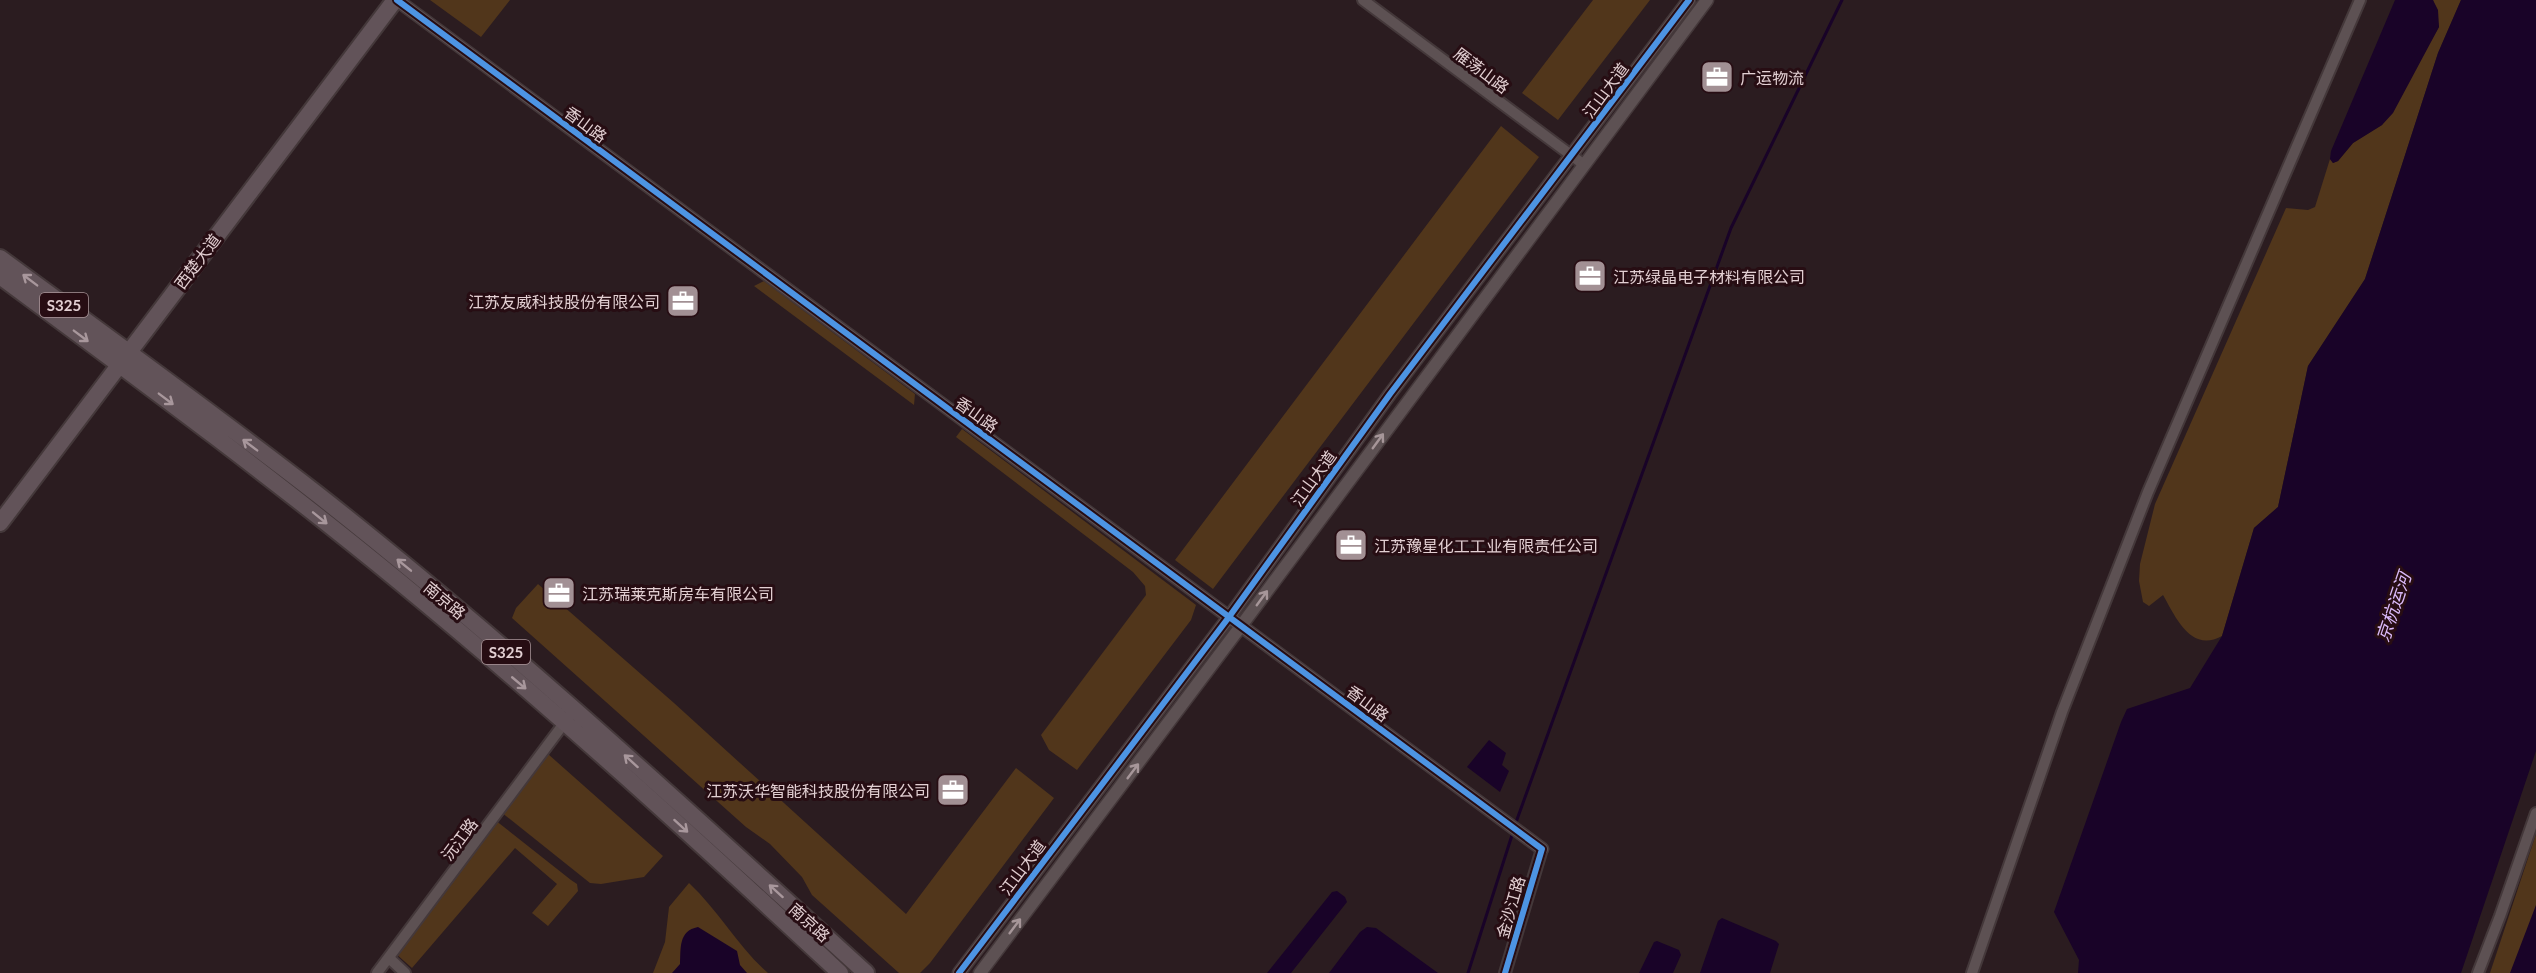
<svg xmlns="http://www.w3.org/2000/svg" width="2536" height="973" viewBox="0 0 2536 973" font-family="Lato,'Noto Sans SC',sans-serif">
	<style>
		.green { fill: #51361b }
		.water { fill: #190328 }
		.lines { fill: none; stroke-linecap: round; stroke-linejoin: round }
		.stream { stroke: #190328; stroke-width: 3 }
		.minor-casing { stroke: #44383a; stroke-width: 14 }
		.tertiary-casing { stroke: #44383a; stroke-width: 15 }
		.primary-casing { stroke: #44383a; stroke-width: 20 }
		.minor { stroke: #5d5153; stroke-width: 10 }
		.tertiary { stroke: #5d5153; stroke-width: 12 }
		.primary { stroke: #625359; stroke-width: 16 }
		.cycleway-casing { stroke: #270d13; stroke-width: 10 }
		.cycleway { stroke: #4d94e3; stroke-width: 6 }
		.oneway { stroke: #a8979c }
		.oneway2 { stroke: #a69699 }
		.labels { text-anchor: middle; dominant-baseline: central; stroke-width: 6; stroke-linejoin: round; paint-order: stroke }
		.shield { fill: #270d13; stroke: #aa9599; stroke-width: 1.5 }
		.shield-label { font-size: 15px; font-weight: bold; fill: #e2cfd2 }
		.street-label { font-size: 16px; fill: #e2cfd2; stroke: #270d13 }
		.poi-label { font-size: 16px; fill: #e2cfd2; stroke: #270d13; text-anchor: start }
		.water-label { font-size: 18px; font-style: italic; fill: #dabaf9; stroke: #270d13 }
	</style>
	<rect width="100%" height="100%" fill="#2b1c20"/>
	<path class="green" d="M430,0H510L481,37Z
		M1593,0H1650L1558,120L1522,93Z
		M2433,0H2461L2438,53L2365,279L2308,366L2278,507L2254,528L2222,636C2191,653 2176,618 2163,595L2149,606L2143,602L2139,581L2140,564L2155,504L2286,208L2308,210L2315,207L2330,159L2333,163L2338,161L2353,143L2382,125L2439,27Z
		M1501,126L1539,157L1213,589L1175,560Z
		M764,281L915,394L914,405L754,286Z
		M962,429L1196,605L1191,620L1077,770L1049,750L1041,735L1146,595L1145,586L1133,572L956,437Z
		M538,584L674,703L906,914L1016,768L1054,798L930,963L920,973H899L812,895L802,877L770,844L746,827L512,618L516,608Z
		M548,754L663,856L644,877L601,884L590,883L501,812L545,755Z
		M495,820L571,880L577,884L578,891L548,926L532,913L557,884L515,848L412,968L395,953Z
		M2536,834V973H2490Z
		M689,883C719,911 738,947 768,973H653L665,942L669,907Z"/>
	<path class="water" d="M2395,0H2433L2438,10L2439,27L2393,113L2382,125L2353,143L2338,161L2333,163L2330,159L2331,151Z
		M2461,0H2536V751L2461,973H2078L2079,960L2054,912L2121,722L2127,709L2190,688L2222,636L2254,528L2278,507L2308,366L2365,279L2438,53Z
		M1489,740L1506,753L1502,765L1509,771L1500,792L1467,767Z
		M1337,891L1345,897L1347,902L1291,973H1267L1332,892Z
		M2536,905V973H2510Z
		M1722,918L1776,941L1779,944L1770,973H1700L1718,921Z
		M698,927L737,951L740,965L747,973H672L680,964C681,949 678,931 698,927Z
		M1367,927L1376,928L1438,973H1329L1360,932Z
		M1657,941L1679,950L1681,955L1673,973H1639L1654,942Z"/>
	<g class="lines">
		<path class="stream" d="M1515,825L1731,228L1842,0
			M1468,973L1513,832"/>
		<g class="minor-casing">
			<path id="minor" d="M1363,0L1583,164
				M389,958L405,973
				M377,973L565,722
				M1505,973L1542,849
				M1972,973L2062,712L2148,492L2360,0
				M2478,973L2500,916L2536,813"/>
		</g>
		<g class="tertiary-casing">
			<path id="tertiary" d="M397,0L1542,849
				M959,973L1229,617L1390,394L1689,0
				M980,973L1241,626L1707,0"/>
		</g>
		<g class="primary-casing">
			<path id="primary" d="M0,258C106,336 213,413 317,494C508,644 687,810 866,973
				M0,276C135,376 271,476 401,583C552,707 697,840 840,973
				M0,523L395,0"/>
		</g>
		<use href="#minor" class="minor"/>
		<use href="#tertiary" class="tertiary"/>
		<use href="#primary" class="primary"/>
		<g class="cycleway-casing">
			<path id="cycleway" d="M397,0L1542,849L1505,973
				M959,973L1229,617L1390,394L1689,0"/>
		</g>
		<use href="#cycleway" class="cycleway"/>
	</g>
	<defs><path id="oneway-shaft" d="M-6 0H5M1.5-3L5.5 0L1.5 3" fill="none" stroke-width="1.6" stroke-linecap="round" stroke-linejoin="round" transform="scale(1.5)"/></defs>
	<g class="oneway">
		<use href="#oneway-shaft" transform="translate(30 280) rotate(-143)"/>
		<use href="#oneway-shaft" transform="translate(81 336) rotate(37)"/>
		<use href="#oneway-shaft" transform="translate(166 399) rotate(37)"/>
		<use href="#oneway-shaft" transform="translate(250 445) rotate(-143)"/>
		<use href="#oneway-shaft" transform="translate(320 518) rotate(39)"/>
		<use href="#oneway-shaft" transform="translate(404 565) rotate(-141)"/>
		<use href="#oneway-shaft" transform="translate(519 683) rotate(40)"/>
		<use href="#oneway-shaft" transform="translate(631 761) rotate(-138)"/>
		<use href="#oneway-shaft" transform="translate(681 826) rotate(42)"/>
		<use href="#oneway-shaft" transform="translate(776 891) rotate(-138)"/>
	</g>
	<g class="oneway2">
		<use href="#oneway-shaft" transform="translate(1378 441) rotate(-54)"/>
		<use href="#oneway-shaft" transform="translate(1262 598) rotate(-54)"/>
		<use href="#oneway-shaft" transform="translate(1133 771) rotate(-53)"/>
		<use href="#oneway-shaft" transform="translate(1015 926) rotate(-53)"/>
	</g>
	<defs>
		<g id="office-square" transform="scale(1.725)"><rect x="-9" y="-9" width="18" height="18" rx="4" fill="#a29094" stroke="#270d13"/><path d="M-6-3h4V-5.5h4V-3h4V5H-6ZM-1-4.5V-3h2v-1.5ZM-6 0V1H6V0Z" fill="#fff"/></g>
	</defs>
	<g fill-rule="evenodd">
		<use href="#office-square" x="1717" y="77"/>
		<use href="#office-square" x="1590" y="276"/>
		<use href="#office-square" x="683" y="301"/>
		<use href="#office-square" x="1351" y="545"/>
		<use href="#office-square" x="559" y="593"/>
		<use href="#office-square" x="953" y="790"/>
	</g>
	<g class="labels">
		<g class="shield">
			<rect x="40" y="293" width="48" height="24" rx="4.5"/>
			<rect x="482" y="640" width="48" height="24" rx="4.5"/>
		</g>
		<g class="shield-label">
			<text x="64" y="305">S325</text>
			<text x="506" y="652">S325</text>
		</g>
		<g class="street-label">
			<text transform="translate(1482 70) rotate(37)">雁荡山路</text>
			<text transform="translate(1605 90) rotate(-53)">江山大道</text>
			<text transform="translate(586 124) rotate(37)">香山路</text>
			<text transform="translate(197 261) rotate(-53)">西楚大道</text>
			<text transform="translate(977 414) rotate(36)">香山路</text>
			<text transform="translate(1313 478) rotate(-54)">江山大道</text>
			<text transform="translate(445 600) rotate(40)">南京路</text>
			<text transform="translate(1368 703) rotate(37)">香山路</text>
			<text transform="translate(459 839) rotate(-53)">沅江路</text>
			<text transform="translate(1022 867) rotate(-53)">江山大道</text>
			<text transform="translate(1510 907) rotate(-74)">金沙江路</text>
			<text transform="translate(810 922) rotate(42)">南京路</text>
		</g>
		<g class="poi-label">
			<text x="1740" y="77">广运物流</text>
			<text x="1613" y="276">江苏绿晶电子材料有限公司</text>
			<text x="660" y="301" text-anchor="end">江苏友威科技股份有限公司</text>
			<text x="1374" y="545">江苏豫星化工工业有限责任公司</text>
			<text x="582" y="593">江苏瑞莱克斯房车有限公司</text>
			<text x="930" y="790" text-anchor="end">江苏沃华智能科技股份有限公司</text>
		</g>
		<g class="water-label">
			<text transform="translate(2393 607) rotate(-71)">京杭运河</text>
		</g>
	</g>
</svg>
